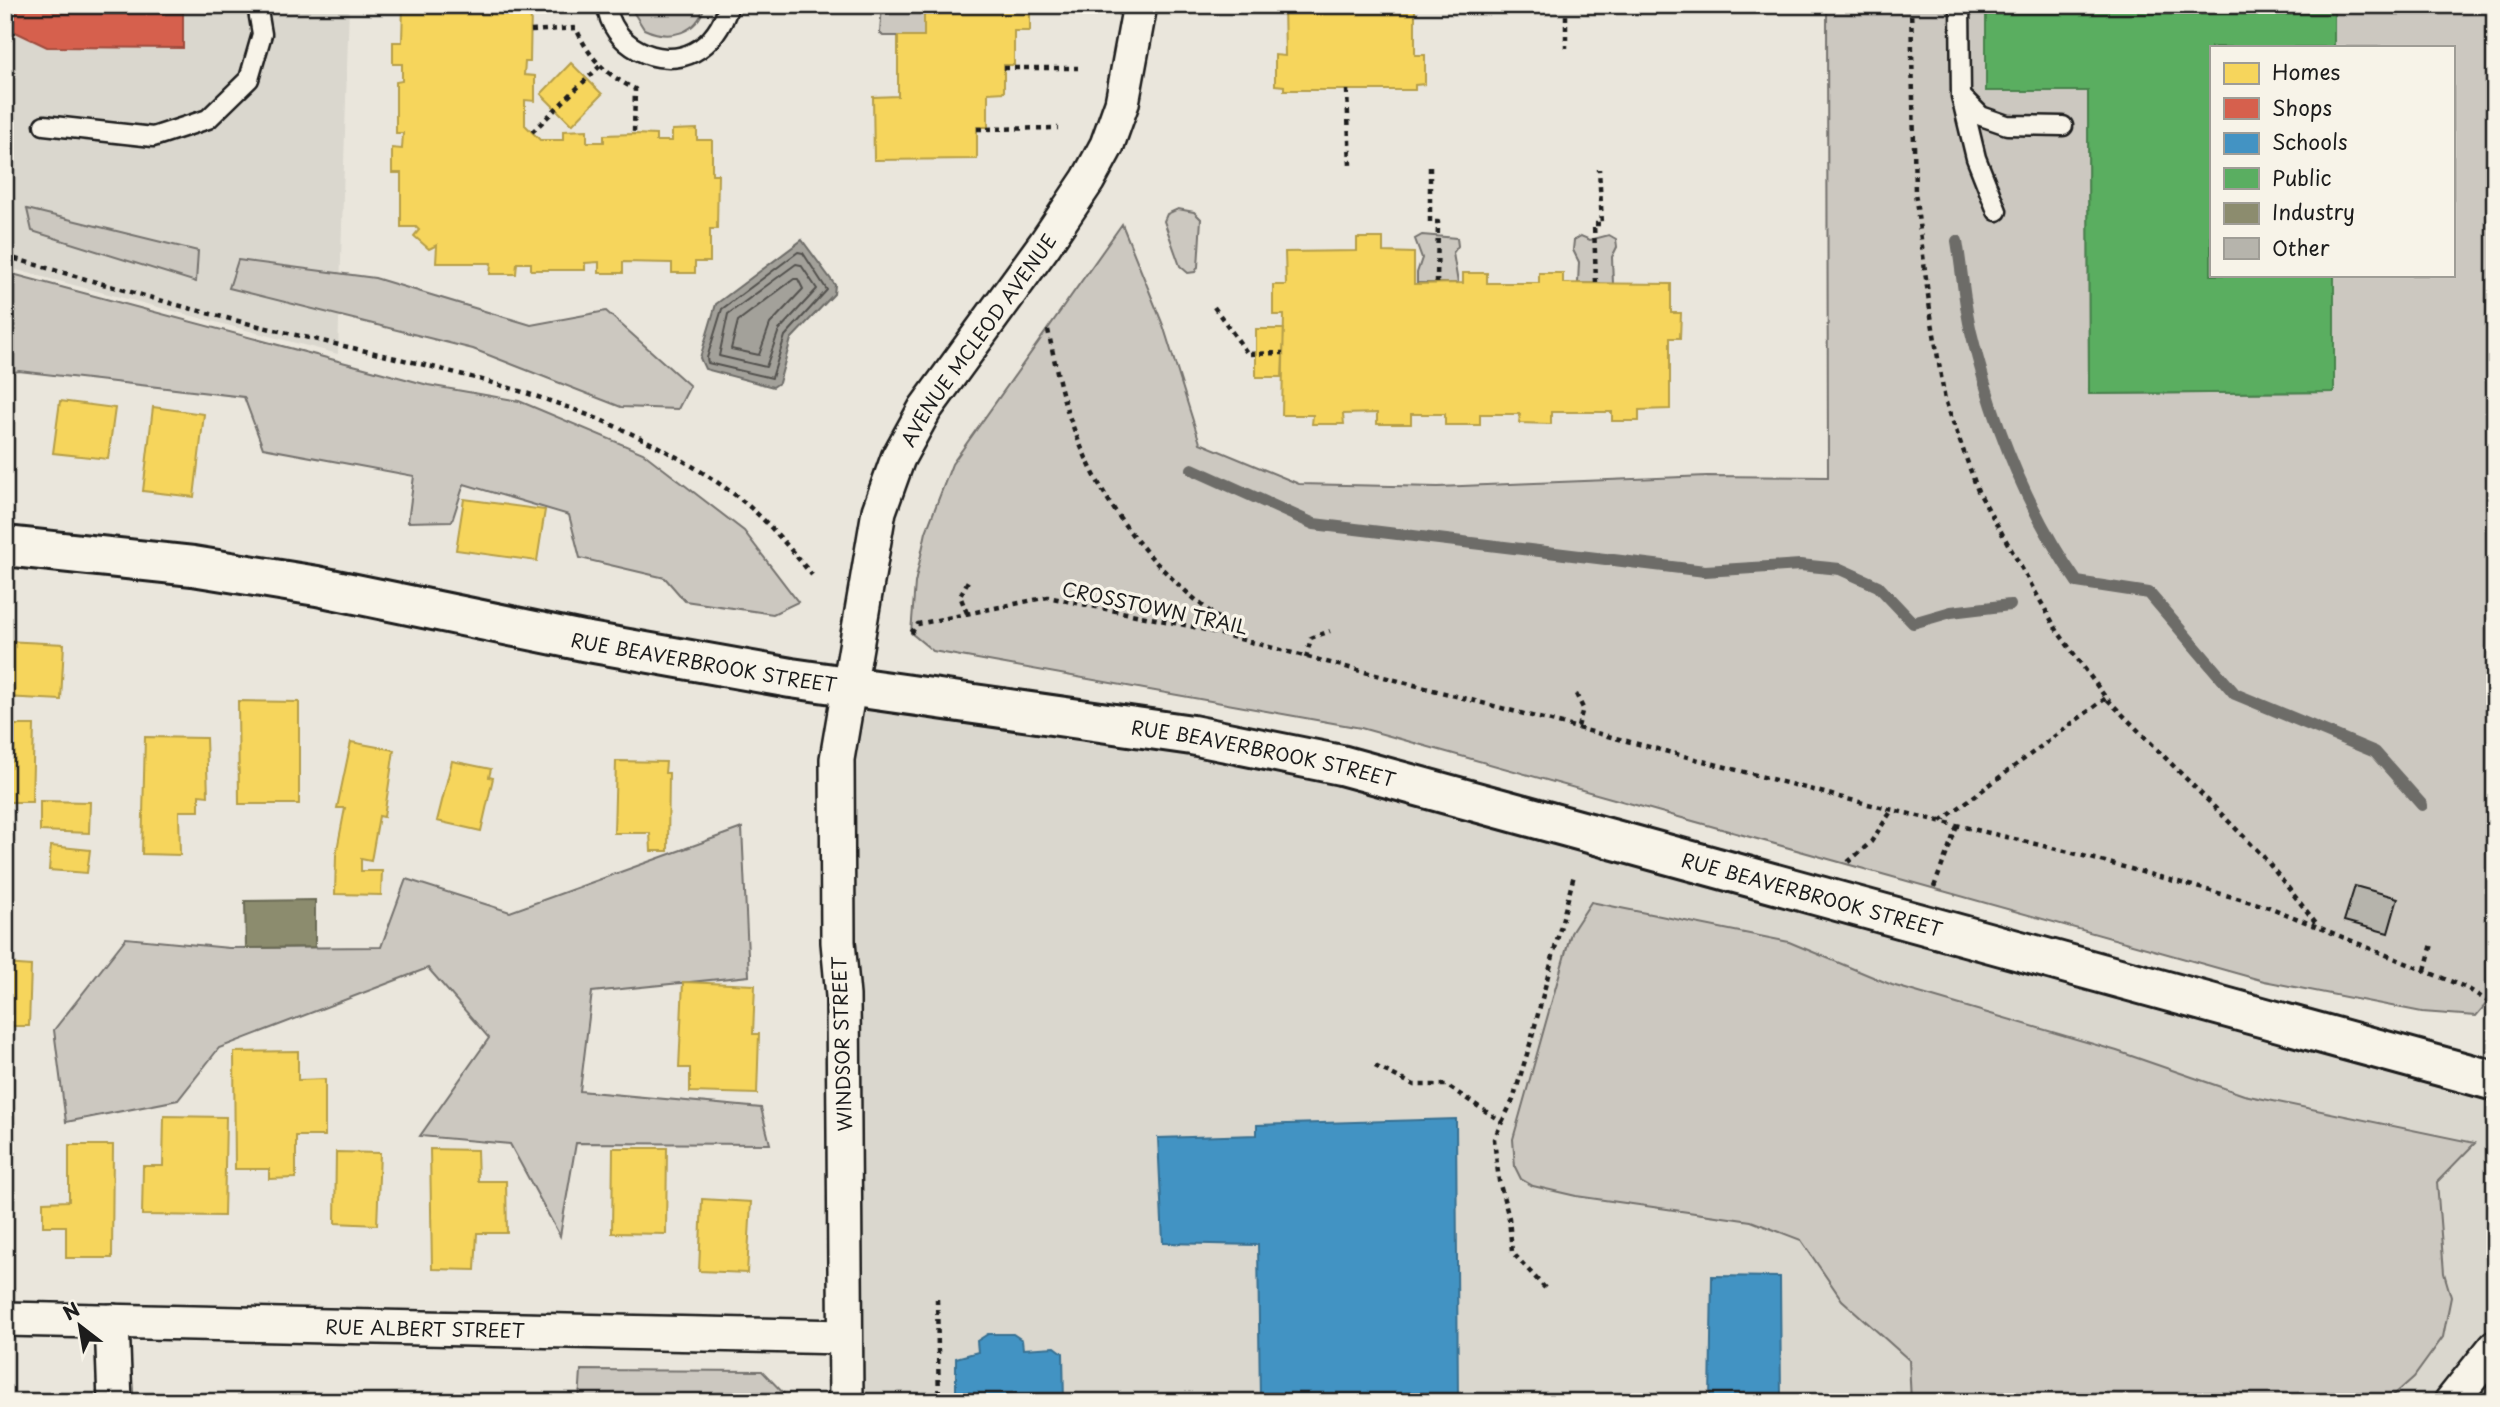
<svg xmlns="http://www.w3.org/2000/svg" width="2500" height="1407" viewBox="0 0 2500 1407" font-family="'Playpen Sans',sans-serif">
	<style>
		.built { fill: #dad7ce }
		.green { fill: #ccc8c0; stroke: #74726e; stroke-width: 2 }
		.water { fill: #a3a19a; stroke: #6d6c68; stroke-width: 2 }
		.homes { fill: #f6d55c; stroke: #b59e49; stroke-width: 2 }
		.shops { fill: #d6604d; stroke: #9e4c3e; stroke-width: 2 }
		.schools { fill: #4393c3; stroke: #376f91; stroke-width: 2 }
		.public { fill: #5aae61; stroke: #47824c; stroke-width: 2 }
		.industry { fill: #8c8c6e; stroke: #6a6a55; stroke-width: 2 }
		.lines { fill: none; stroke-linecap: round; stroke-linejoin: round }
		.shore { stroke: #52514e; stroke-width: 2 }
		.stream { stroke: #6d6c68; stroke-width: 12 }
		.building { fill: #b6b4ac; stroke: #1c1c1c; stroke-width: 2 }
		.service-casing { stroke: #1c1c1c; stroke-width: 23 }
		.minor-casing { stroke: #1c1c1c; stroke-width: 38 }
		.tertiary-casing { stroke: #1c1c1c; stroke-width: 44 }
		.path { stroke: #1c1c1c; stroke-width: 4.5; stroke-dasharray: 5 5; stroke-linecap: butt }
		.service { stroke: #f7f3e8; stroke-width: 18 }
		.minor { stroke: #f7f3e8; stroke-width: 33 }
		.tertiary { stroke: #f7f3e8; stroke-width: 38 }
		.labels { text-anchor: middle; dominant-baseline: central; stroke-width: 7; stroke-linejoin: round; paint-order: stroke }
		.street-label { font-size: 19px; fill: #1c1c1c; stroke: #f7f3e8 }
	</style>
	<rect width="100%" height="100%" fill="#eae6dc"/>
	<filter id="ink" filterUnits="userSpaceOnUse"><feTurbulence type="fractalNoise" baseFrequency=".0143" numOctaves="2"/><feDisplacementMap in="SourceGraphic" scale="14" xChannelSelector="R" yChannelSelector="G"/><feConvolveMatrix kernelMatrix="1 2 1 2 8 2 1 2 1" color-interpolation-filters="sRGB"/></filter>
	<g filter="url(#ink)">
		<path class="built" d="M5,5H349L338,354L5,267Z
			M849,687L1192,735L2495,1080V1402H847Z"/>
		<path class="green" d="M629,5H705C697,34 670,41 644,29Z
			M882,5H924V36H883L880,33Z
			M1827,5H1986V91H2088L2089,394L2334,392V275H2453V47H2334V5H2495V854L2489,890L2487,1003L2476,1016L2422,1012L2264,981L1361,728L933,651L911,633L915,583L926,532L952,464L1122,224L1163,325L1200,443L1299,484L1438,487L1707,476L1828,477Z
			M27,209L198,251L196,282L32,231Z
			M1178,209L1194,212L1201,219L1198,267L1195,272L1188,273L1180,266L1164,221L1167,214Z
			M1422,235L1457,238L1458,246L1453,253L1458,283H1417V273L1422,258L1415,239Z
			M1609,235L1616,239L1617,247L1612,257L1613,284L1578,283L1579,262L1573,250L1574,240L1581,236L1590,240Z
			M238,260L375,278L531,325L606,311L690,386L678,409L621,407L473,349L229,288Z
			M5,272L428,385L519,401L643,453L744,531L798,602L773,614L685,601L665,578L580,558L569,515L464,484L452,521L408,522L414,476L263,448L244,397L19,371L5,374Z
			M742,828L749,976L592,992L580,1091L761,1108L770,1144L576,1143L560,1236L510,1144L420,1136L489,1038L428,968L219,1048L178,1100L66,1122L54,1030L126,938L229,948L381,947L406,879L510,912Z
			M1591,902L1789,942L1892,985L2117,1051L2244,1095L2475,1143L2437,1182L2444,1273L2451,1297L2443,1337L2414,1377L2386,1402H1911L1909,1360L1842,1300L1801,1240L1751,1221L1576,1196L1533,1186L1521,1179L1515,1167L1513,1139L1571,933Z
			M581,1370L762,1371L791,1401L579,1402Z"/>
		<path class="water" d="M802,240L835,285L834,294L791,339L779,383L773,387L705,369L700,358L716,304Z"/>
		<path class="homes" d="M403,5H524L531,9L530,62H525L524,75L535,76V101L525,100V125L540,140H563V131L587,130V142H604V135L634,134L656,135V141H672V130L697,129V140H712V174H718L717,229H710V262H695V273H672V263L623,262V273H599V262L585,263V270H531V263H517L516,274H490L491,263H436L437,245L429,249L414,236L419,230L416,227H401V173H392V148L402,149L403,133H396V82L402,81V64H393V42H402Z
			M924,5H1030V31H1014V65H1004V92L988,93V127H977V159L874,160L873,97L898,96V36H924Z
			M1284,5H1415V55H1425V84L1415,85V90H1284V86L1275,85V55L1285,56Z
			M571,63L602,94L572,125L541,94Z
			M1357,238H1383V252L1414,253V284L1463,283V273H1487V283H1539V273H1563V283L1671,284V313H1681L1680,338H1670V409L1639,410V421H1612V412H1551V424L1519,423L1520,414H1480V425H1445V414H1411V424H1377V413L1343,414L1344,424H1312L1313,415H1282L1284,315H1273V285H1286L1285,252L1357,251Z
			M1256,329H1284L1282,377H1256Z
			M5,399H12L5,457Z
			M60,401L115,408L108,459L53,453Z
			M153,407L204,414L194,497L143,491Z
			M464,499L545,510L537,561L456,550Z
			M5,641L64,644L61,700L5,697Z
			M238,701L299,702V804H239Z
			M5,725H34L32,802H5Z
			M145,737L206,738L208,796L199,795V811H179L180,855L142,854Z
			M351,742L394,750L384,817L379,816L371,861L361,859V871H382L381,895L335,894L336,855L345,808H337Z
			M452,761L491,769L489,777L493,778L481,831L437,821Z
			M616,761L666,762L665,773H669L668,851H651L650,833H614Z
			M40,801L90,802L89,833L40,831Z
			M51,846L90,850L87,873L49,870Z
			M5,859H7L6,905H5Z
			M5,964L31,966L29,1026H5Z
			M683,982L755,985L753,1034H759L757,1094L690,1092V1068H679Z
			M298,1051V1080L325,1079V1136H296V1178L269,1179V1169H235L234,1052Z
			M5,1054H8L7,1116H5Z
			M164,1116L226,1117L224,1216L142,1215L143,1166H163Z
			M69,1145H113L112,1258H66V1226H43V1202L69,1201Z
			M613,1148H667L666,1234L612,1233Z
			M430,1149L477,1150L478,1181H506L507,1233H477L475,1270L432,1269Z
			M336,1152L380,1153L377,1225L335,1223Z
			M702,1199L751,1202L747,1273L699,1271Z"/>
		<path class="shops" d="M5,5H183V48L47,47L5,27Z"/>
		<path class="schools" d="M1456,1119L1458,1402H1260L1258,1245L1163,1243L1158,1138L1257,1135V1125Z
			M1712,1276L1780,1277L1781,1402H1710Z
			M988,1334H1013L1022,1340L1023,1349L1055,1347L1063,1353L1064,1402H956V1358L978,1352L977,1341Z"/>
		<path class="public" d="M1986,5H2334V47H2211V275H2334V392L2089,394L2088,91H1986Z"/>
		<path class="industry" d="M315,900V947L246,948L245,901Z"/>
		<g class="lines">
			<path class="shore" d="M798,252L803,253L827,290L785,336L772,378L708,363L707,358L722,309Z
				M796,264L801,265L817,289L779,330L766,367L719,356L728,314Z
				M794,279H798L803,289L770,324L759,355L731,349L738,321Z"/>
			<path class="stream" d="M1957,241C1962,271 1964,302 1971,332C1992,420 2025,507 2077,582L2149,593L2235,694L2375,752L2422,805
				M1192,469L1314,524L1705,571L1800,565L1840,569L1878,586L1913,623L1951,612L2010,605"/>
		</g>
		<path class="building" d="M2355,886L2398,898L2388,933L2344,921Z"/>
		<g class="lines">
			<g class="service-casing">
				<path id="service" d="M607,5C610,45 659,70 694,52C713,42 723,25 729,5
					M1960,5L1961,96L1981,116L2007,125L2063,126
					M1961,96L1976,158L1997,211
					M44,125L153,137L208,119L249,79L262,34L257,5"/>
			</g>
			<g class="minor-casing">
				<g id="minor">
					<path id="s1" d="M5,1319L845,1337"/>
					<path d="M112,1321L115,1402"/>
					<path id="s2" d="M846,1402L843,996L838,942L837,759L879,511L898,458L925,409L1045,244L1088,180L1107,145L1122,103L1140,5"/>
					<path d="M2451,1402L2495,1347"/>
				</g>
			</g>
			<g class="tertiary-casing">
				<g id="tertiary">
					<path id="s3" d="M5,546L193,566L317,586L583,641L791,678L1192,735L1341,765L2495,1081"/>
				</g>
			</g>
			<path class="path" d="M1566,5V48
				M1911,5L1915,192L1930,310L1945,400L1978,491L2058,632L2106,698L2262,855L2317,924
				M1030,7L1090,8
				M531,31L576,28C589,58 606,75 635,89L634,134
				M1004,68H1078
				M1347,90L1350,166
				M977,129L1058,128
				M532,132L600,66
				M1430,167V222H1438L1437,283
				M5,256C94,281 182,308 271,329C428,367 597,394 731,492C763,515 787,545 812,575
				M1596,283L1594,224H1602L1599,169
				M1214,307L1248,354L1283,353
				M1048,330C1054,357 1059,386 1068,413C1105,519 1158,575 1247,640
				M967,613L960,596L968,581
				M911,633L918,624L1048,597L1194,627L1847,799L2069,852L2269,907L2467,988L2495,1006
				M1306,658L1311,638L1330,631
				M1576,694L1583,708L1578,727
				M1941,821L2106,698
				M1848,862L1871,842L1892,810
				M1934,887L1957,826
				M2425,970L2432,944
				M1375,1066L1414,1085H1446L1502,1122L1494,1139L1499,1181L1509,1218L1512,1252L1545,1288
				M1502,1122L1513,1100L1531,1041L1574,875
				M937,1299L939,1402"/>
			<use href="#service" class="service"/>
			<use href="#minor" class="minor"/>
			<use href="#tertiary" class="tertiary"/>
		</g>
	</g>
	<g class="labels">
		<g class="street-label">
			<text stroke="none"><textPath href="#s2" startOffset="1094">AVENUE MCLEOD AVENUE</textPath></text>
			<text transform="translate(1155 607) rotate(12)">CROSSTOWN TRAIL</text>
			<text stroke="none"><textPath href="#s3" startOffset="709">RUE BEAVERBROOK STREET</textPath></text>
			<text stroke="none"><textPath href="#s3" startOffset="1276">RUE BEAVERBROOK STREET</textPath></text>
			<text stroke="none"><textPath href="#s3" startOffset="1843">RUE BEAVERBROOK STREET</textPath></text>
			<text transform="translate(841 1044) rotate(-92)">WINDSOR STREET</text>
			<text stroke="none"><textPath href="#s1" startOffset="420">RUE ALBERT STREET</textPath></text>
		</g>
	</g>
	<rect width="2500" height="1407" fill="none" stroke="#f7f3e8" stroke-width="28"/>
	<rect x="14" y="14" width="2472" height="1379" fill="none" stroke="#1c1c1c" stroke-width="2.5" filter="url(#ink)"/>
	<rect x="2210" y="46" width="245" height="231" fill="#f7f3e8" stroke="#9f9d96" stroke-width="2"/>
	<rect x="2224" y="63" width="35" height="21" fill="#f6d55c" stroke="#9f9d96" stroke-width="2"/>
	<text x="2272" y="80" font-size="21" fill="#1c1c1c">Homes</text>
	<rect x="2224" y="98" width="35" height="21" fill="#d6604d" stroke="#9f9d96" stroke-width="2"/>
	<text x="2272" y="116" font-size="21" fill="#1c1c1c">Shops</text>
	<rect x="2224" y="133" width="35" height="21" fill="#4393c3" stroke="#9f9d96" stroke-width="2"/>
	<text x="2272" y="150" font-size="21" fill="#1c1c1c">Schools</text>
	<rect x="2224" y="168" width="35" height="21" fill="#5aae61" stroke="#9f9d96" stroke-width="2"/>
	<text x="2272" y="186" font-size="21" fill="#1c1c1c">Public</text>
	<rect x="2224" y="203" width="35" height="21" fill="#8c8c6e" stroke="#9f9d96" stroke-width="2"/>
	<text x="2272" y="220" font-size="21" fill="#1c1c1c">Industry</text>
	<rect x="2224" y="238" width="35" height="21" fill="#b6b4ac" stroke="#9f9d96" stroke-width="2"/>
	<text x="2272" y="256" font-size="21" fill="#1c1c1c">Other</text>
	<g transform="translate(80 1326) rotate(329)" stroke="#f7f3e8" stroke-width="5" paint-order="stroke">
	<path d="M0-5L12 26L0 18L-12 26Z" fill="#1c1c1c"/>
	<text y="-10" font-size="19" font-weight="bold" text-anchor="middle" fill="#1c1c1c">N</text>
	</g>
</svg>
